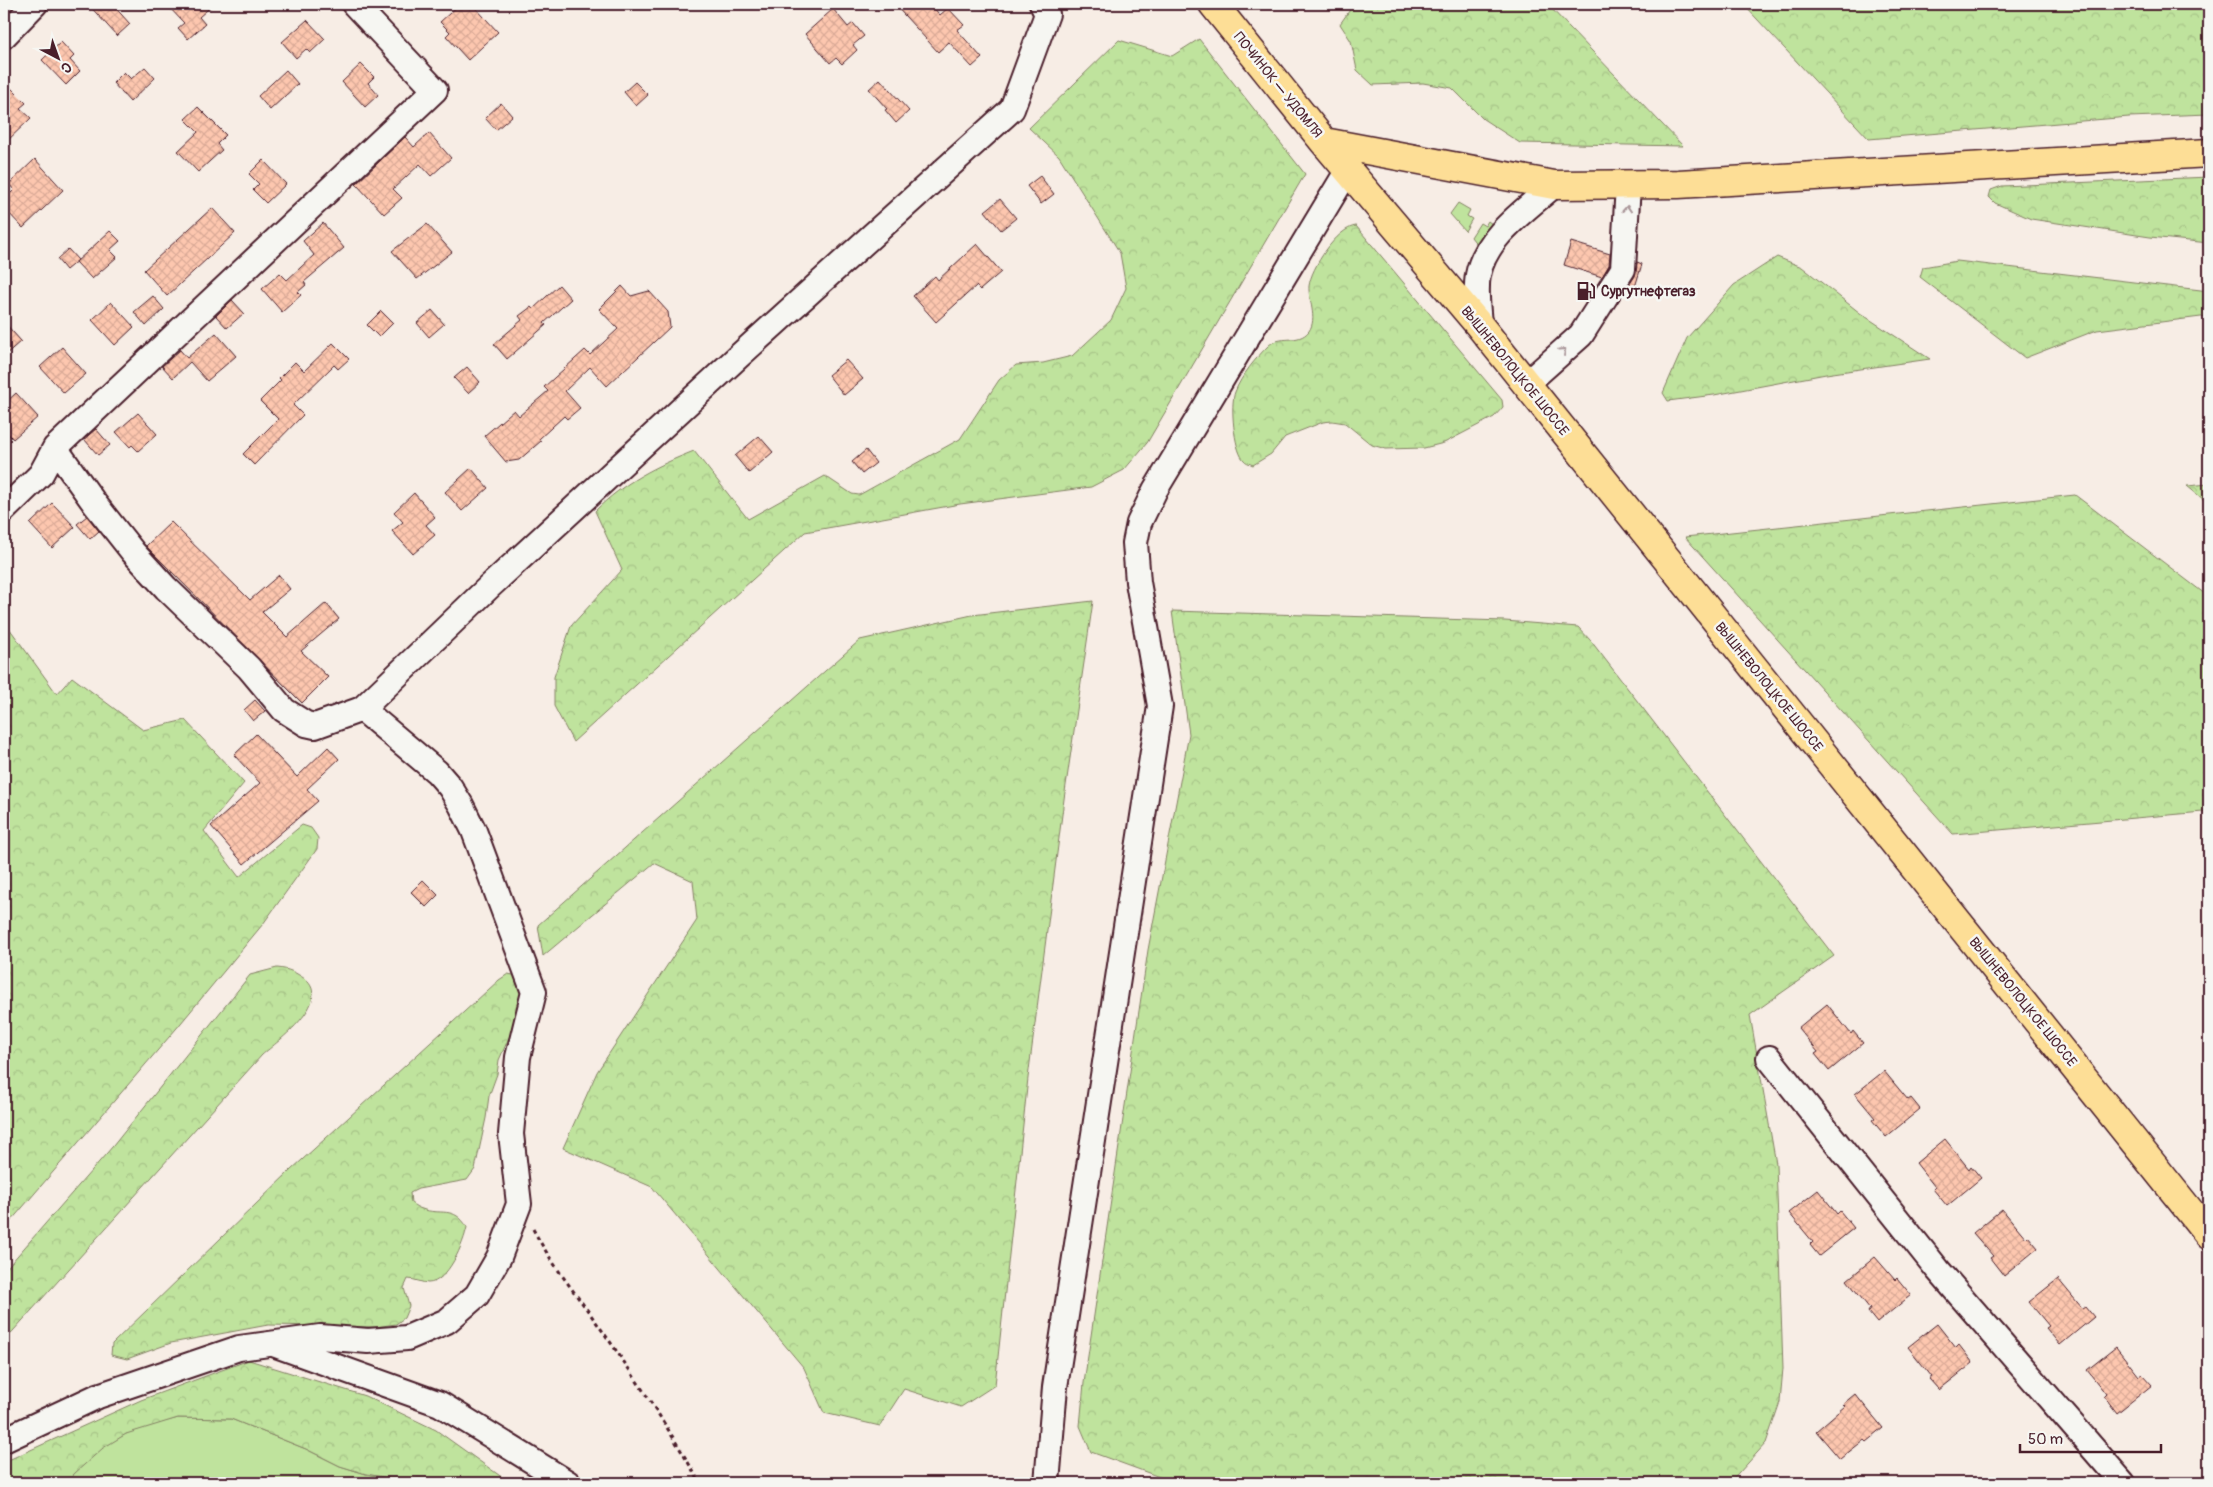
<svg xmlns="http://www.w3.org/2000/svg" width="2213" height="1487" viewBox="0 0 2213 1487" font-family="Pangolin,sans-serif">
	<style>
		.grass { fill: #bfe39d; stroke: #848164 }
		.forest { fill: url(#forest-crowns); stroke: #848164 }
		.building { fill: url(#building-cross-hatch); stroke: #4a1f2b }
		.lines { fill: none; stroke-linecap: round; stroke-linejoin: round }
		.minor-casing { stroke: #4a1f2b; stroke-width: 28 }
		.major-casing { stroke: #4a1f2b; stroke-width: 31 }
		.path { stroke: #4a1f2b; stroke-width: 3; stroke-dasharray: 4 4; stroke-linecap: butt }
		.minor { stroke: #f6f6f2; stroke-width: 24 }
		.major { stroke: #fdde96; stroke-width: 28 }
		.oneway { stroke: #a99598 }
		.labels { text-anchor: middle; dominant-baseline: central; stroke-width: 5; stroke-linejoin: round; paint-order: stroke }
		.street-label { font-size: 14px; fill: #4a1f2b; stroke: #f6f6f2 }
		.poi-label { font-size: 14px; font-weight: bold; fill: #4a1f2b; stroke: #f6f6f2; text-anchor: start }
	</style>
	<defs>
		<pattern id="forest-crowns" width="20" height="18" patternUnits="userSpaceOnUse" patternTransform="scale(1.25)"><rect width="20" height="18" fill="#bfe39d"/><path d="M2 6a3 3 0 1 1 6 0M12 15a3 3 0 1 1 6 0" fill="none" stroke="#a6c287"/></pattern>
		<pattern id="building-cross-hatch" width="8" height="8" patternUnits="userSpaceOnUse" patternTransform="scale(1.25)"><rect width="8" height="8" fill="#fdc7af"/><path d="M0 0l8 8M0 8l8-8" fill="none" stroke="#daaa97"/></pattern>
	</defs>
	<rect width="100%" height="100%" fill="#f7ede5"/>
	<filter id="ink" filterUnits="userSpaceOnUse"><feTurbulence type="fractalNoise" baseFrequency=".02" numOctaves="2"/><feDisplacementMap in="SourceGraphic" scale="10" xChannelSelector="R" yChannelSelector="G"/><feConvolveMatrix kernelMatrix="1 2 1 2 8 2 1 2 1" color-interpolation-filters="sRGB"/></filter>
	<g filter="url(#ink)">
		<path class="grass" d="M1458,203L1470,210L1467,216L1472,219L1465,231L1450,214Z
			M1488,221L1492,224L1478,246L1471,237L1480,223L1485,226Z
			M178,1418L231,1419L306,1449L340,1466L366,1474L418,1483H66C82,1464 103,1444 126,1434C142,1426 161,1423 178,1418Z"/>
		<path class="forest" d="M1354,4H1547L1683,146L1520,143L1483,119L1452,88L1423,83L1373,85L1357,70L1351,41L1340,24Z
			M1743,4H2209V114L2129,117L1869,139Z
			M1199,39L1305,174L1147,443L1124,470L1091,487L960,504L805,532L573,742L554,706V677L571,626L622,570L595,511C624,482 656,466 694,451L748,519L825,476L852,494L859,495L960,439L999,380L1016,365L1043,363L1072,356L1111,320L1126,288L1120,253L1059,156L1029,128L1119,40L1172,56Z
			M2209,177V243L2150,237L2031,219L1995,203L1989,197L1991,190L2002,186Z
			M1356,226L1502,400L1503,407L1494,417L1444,443L1424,448L1386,449L1372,445L1345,423L1332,421L1323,422L1285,437L1271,454L1253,465C1249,463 1246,463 1243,459C1234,448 1230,405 1235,392C1241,376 1256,358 1268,346C1280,334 1298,345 1309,331C1318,318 1308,300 1309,286C1311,268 1337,228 1356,226Z
			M1777,257L1802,267L1860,313L1930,359L1826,374L1714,395L1668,401L1663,393L1687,338L1734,285Z
			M1957,261L2209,291V316L2097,330L2025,358L1920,277L1923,267Z
			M2209,484V504L2187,486Z
			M2075,495L2209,597V819L2203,812L1953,834L1685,537Z
			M1093,601L1064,799L1028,1078L995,1385L961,1407L904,1389L880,1426L824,1413L804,1368L652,1187L563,1148L597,1072L697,920L693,881L654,863L543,956L538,925L860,640L972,615Z
			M1172,611L1505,621L1578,627L1591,641L1834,956L1750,1015L1776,1164L1783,1368L1780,1402L1766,1443L1730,1483H1176L1091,1452L1080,1426L1084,1383L1148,950L1189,734Z
			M4,621L57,694L72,677L143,730L185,720L244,783L204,831L239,877L302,825L311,828L318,838L317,849L263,924L176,1029L4,1229Z
			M277,968C289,969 295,972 305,979C333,1002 278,1041 262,1055L4,1341V1271L113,1146L250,975Z
			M508,974L518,976L525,984L516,1022L499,1060L497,1074L489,1096L486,1118L475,1169L467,1180L418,1189L410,1193L411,1203C414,1205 418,1208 422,1209C440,1216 454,1205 467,1227C464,1242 448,1283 428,1283C422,1283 415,1279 408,1279L404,1288L409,1306L404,1318L396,1324L375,1327L268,1325L171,1343L127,1359L111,1355L112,1344L291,1170L499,980Z
			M249,1360L365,1396L436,1430L510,1483H418L366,1474L340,1466L306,1449L231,1419L178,1418L126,1434L103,1448L75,1473L66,1483H4V1462L141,1400Z"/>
		<path class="building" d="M88,4H112L130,24L117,36Z
			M166,4H214L199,17L205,24L188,39L178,28L184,23Z
			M460,4H472L498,32L468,60L446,36L450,32L440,22Z
			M894,4H930L940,15L948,8L964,25L957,30L982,58L972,67L949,42L938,52Z
			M833,9L848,27L853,23L864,36L853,45L857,50L842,64L836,58L830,63L805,34Z
			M307,20L325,39L310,53L306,49L296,58L282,42Z
			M61,42L74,56L70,60L80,71L66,85L42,60Z
			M361,64L374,77L368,83L378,95L365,107L342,82Z
			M145,67L155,78L130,102L113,83L124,72L131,79Z
			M286,70L298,84L270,110L258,96Z
			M880,79L909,111L896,123L885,110L887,109L869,89Z
			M635,82L648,95L636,106L624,92Z
			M11,88L26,103L20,108L31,118L4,144V91L6,93Z
			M501,103L512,116L496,130L485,118Z
			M198,107L226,135L217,144L222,150L198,172L178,151L198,132L185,119Z
			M429,133L451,158L431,176L420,164L393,189L402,198L384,214L356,184L405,137L414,147Z
			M35,159L63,190L23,228L4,208V200L14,190L9,184Z
			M263,160L286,184L266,203L253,190L259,184L249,174Z
			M1040,176L1054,194L1041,204L1027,186Z
			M1000,199L1016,218L1001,230L985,211Z
			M212,208L235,233L167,296L144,270Z
			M323,223L344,248L304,282L306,285L298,292L301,295L282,312L262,289L280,273L287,280L314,255L303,241Z
			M427,224L452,252L417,279L392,251Z
			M110,231L120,241L110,250L117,257L92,279L76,262Z
			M1571,242L1610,254L1609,265L1602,277L1564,265Z
			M977,244L1001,272L980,290L976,286L936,322L913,296L935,276L938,280Z
			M68,249L78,260L66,270L57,259Z
			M1637,262L1642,264L1635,287L1629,285L1635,276Z
			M559,285L571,299L544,323L546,325L507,359L494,344L522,320L519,316L531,307L533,309Z
			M622,286L631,296L649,291L668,312L670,327L607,386L590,367L565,391L580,408L567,419L564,416L539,439L541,441L519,460L506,462L484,436L514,410L519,416L548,391L544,387L585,350L590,355L618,329L599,309Z
			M153,296L164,309L146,326L134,312Z
			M232,300L244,313L227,328L216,316Z
			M111,302L134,327L115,345L92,320Z
			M432,310L444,324L429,337L417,323Z
			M381,311L393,323L379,337L367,325Z
			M4,322L21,341L4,356Z
			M216,333L236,356L207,381L190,362L173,378L162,366L180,350L187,358Z
			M333,343L349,359L338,369L334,365L293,405L303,415L254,465L243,454L278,419L260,401L281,380L279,378L295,362L304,371Z
			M62,347L86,374L64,393L40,367Z
			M846,360L863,379L844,395L828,375Z
			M467,367L480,382L468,393L454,378Z
			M16,393L38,417L13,439L4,429V404Z
			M138,413L157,434L138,451L132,445L130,447L116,432Z
			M96,429L110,445L98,455L84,439Z
			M759,436L773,452L749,473L735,456Z
			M866,450L876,463L862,474L852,462Z
			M471,468L488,488L462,511L445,492Z
			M414,493L435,517L426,525L435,535L413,554L392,531L403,522L394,512Z
			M52,503L75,527L52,548L30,524Z
			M87,516L99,531L90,539L77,524Z
			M171,522L250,600L279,575L290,589L262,612L287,637L326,603L339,619L301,651L328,677L302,703L146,546Z
			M255,700L265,711L253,721L244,710Z
			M256,734L297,777L328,747L339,759L307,789L318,801L244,864L211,826L260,783L234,755Z
			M423,880L438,895L426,907L411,892Z
			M1827,1004L1851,1034L1853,1031L1863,1043L1829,1071L1815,1054L1818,1052L1798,1028Z
			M1884,1071L1908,1100L1911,1098L1920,1109L1886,1137L1872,1120L1875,1118L1855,1094Z
			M1945,1139L1969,1169L1971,1166L1981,1178L1947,1206L1933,1189L1935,1187L1916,1163Z
			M1818,1190L1837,1214L1840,1211L1854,1228L1819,1256L1810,1245L1813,1242L1789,1213Z
			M2002,1209L2026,1238L2028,1236L2038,1248L2004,1276L1990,1258L1993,1256L1973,1233Z
			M1875,1257L1895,1280L1897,1278L1911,1295L1877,1323L1868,1312L1870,1309L1847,1280Z
			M2058,1279L2082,1308L2085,1306L2094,1317L2060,1345L2046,1328L2049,1326L2029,1302Z
			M1937,1324L1956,1348L1959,1345L1973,1363L1939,1390L1929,1379L1932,1377L1908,1347Z
			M2116,1347L2139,1376L2142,1374L2152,1385L2117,1413L2104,1396L2106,1394L2087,1370Z
			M1855,1394L1883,1428L1866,1442L1864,1440L1840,1459L1816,1431L1845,1406L1843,1404Z"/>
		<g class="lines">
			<g class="minor-casing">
				<path id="minor" d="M4,36L35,4
					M1479,325C1478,308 1475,291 1478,275C1485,237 1527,209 1554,185
					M1526,384L1581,335L1623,269L1628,185
					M55,448L95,504L133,552L166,588L249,668L284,710L306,724L315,726L362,709L489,587L739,356L1012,109L1047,14L1042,4
					M4,510L41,474L55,448L435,90L354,4
					M1769,1058L1938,1270L2123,1483
					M276,1345L440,1404L568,1483
					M4,1440L98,1396L239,1348L320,1337L368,1341L407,1338L447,1321L477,1295L499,1257L519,1204L511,1134L518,1057L534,992L474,831L461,805L450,787L437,772L362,709
					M1047,1483L1055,1387L1160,706L1138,582L1135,543L1139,523L1155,490L1348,170"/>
			</g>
			<g class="major-casing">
				<path id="major" d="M1213,4L1324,142L1479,325L2209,1235
					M1324,142L1554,185L1678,184L2209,153"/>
			</g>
			<path class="path" d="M533,1229C553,1267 581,1300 606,1336C639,1383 671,1432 700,1483"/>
			<use href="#minor" class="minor"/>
			<use href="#major" class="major"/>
		</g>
		<defs><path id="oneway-chevron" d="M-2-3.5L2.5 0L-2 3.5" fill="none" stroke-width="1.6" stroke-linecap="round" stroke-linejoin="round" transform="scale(1.25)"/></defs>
		<g class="oneway">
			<use href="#oneway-chevron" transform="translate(1627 209) rotate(-86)"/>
			<use href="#oneway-chevron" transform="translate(1563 351) rotate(-42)"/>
		</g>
	</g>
	<defs>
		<g id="fuel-bare" transform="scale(1.5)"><path d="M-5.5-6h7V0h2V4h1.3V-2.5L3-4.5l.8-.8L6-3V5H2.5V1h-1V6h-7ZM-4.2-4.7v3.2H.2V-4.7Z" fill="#4a1f2b" stroke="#f6f6f2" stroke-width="2.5" paint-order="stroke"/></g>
	</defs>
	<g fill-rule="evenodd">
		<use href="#fuel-bare" x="1586" y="291"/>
	</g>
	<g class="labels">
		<g class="street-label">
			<text transform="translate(1278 85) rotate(51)">ПОЧИНОК — УДОМЛЯ</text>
			<text transform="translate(1515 371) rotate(51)">ВЫШНЕВОЛОЦКОЕ ШОССЕ</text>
			<text transform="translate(1769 687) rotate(51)">ВЫШНЕВОЛОЦКОЕ ШОССЕ</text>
			<text transform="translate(2023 1002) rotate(51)">ВЫШНЕВОЛОЦКОЕ ШОССЕ</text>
		</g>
		<g class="poi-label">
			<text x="1601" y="291">Сургутнефтегаз</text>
		</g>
	</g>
	<rect width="2213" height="1487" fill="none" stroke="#f6f6f2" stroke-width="20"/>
	<rect x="10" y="10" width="2193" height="1467" fill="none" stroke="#4a1f2b" stroke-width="2" filter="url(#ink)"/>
	<g transform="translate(58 58) rotate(139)" stroke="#f6f6f2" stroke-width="4" paint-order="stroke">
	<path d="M0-4L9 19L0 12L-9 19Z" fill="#4a1f2b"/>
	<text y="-8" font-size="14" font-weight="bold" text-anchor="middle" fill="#4a1f2b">С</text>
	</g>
	<path d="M2020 1444v8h141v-8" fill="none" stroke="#4a1f2b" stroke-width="2.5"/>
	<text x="2028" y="1444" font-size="15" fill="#4a1f2b" stroke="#f6f6f2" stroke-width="4" paint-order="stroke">50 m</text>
</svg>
